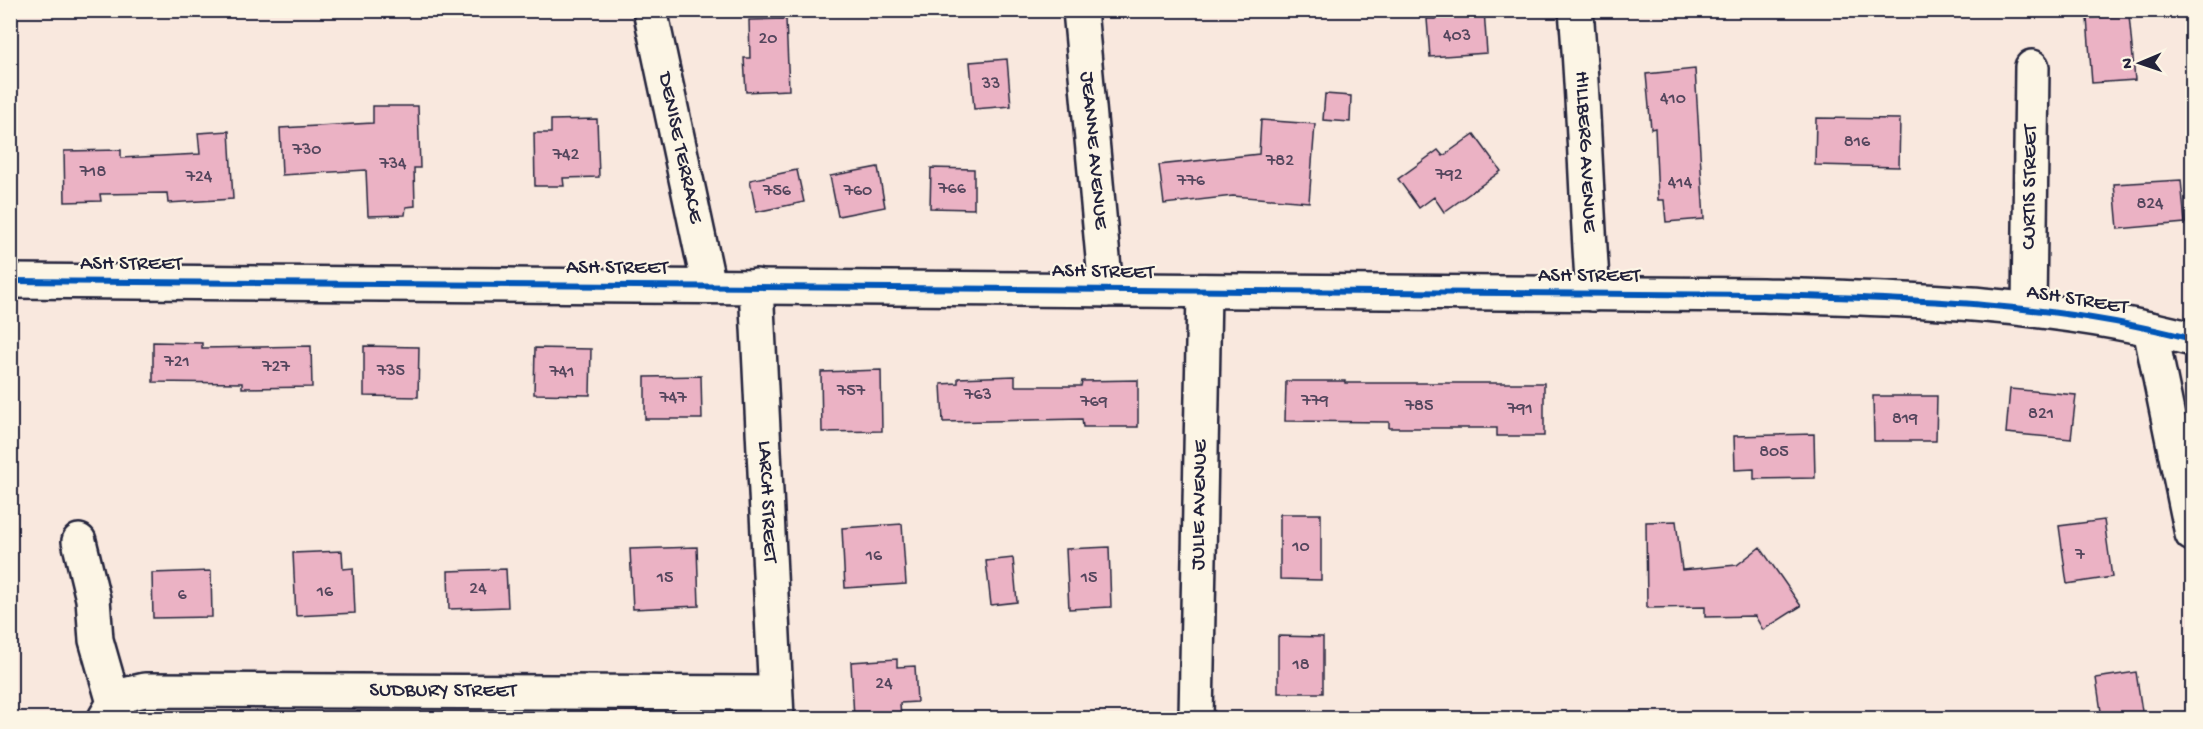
<svg xmlns="http://www.w3.org/2000/svg" width="2203" height="729" viewBox="0 0 2203 729" font-family="'Gochi Hand',sans-serif">
	<style>
		.building { fill: #ebb2c4; stroke: #22223b; stroke-width: 1.5 }
		.lines { fill: none; stroke-linecap: round; stroke-linejoin: round }
		.minor-casing { stroke: #22223b; stroke-width: 38 }
		.minor { stroke: #fcf5e5; stroke-width: 33 }
		.cycleway-casing { stroke: #fcf5e5; stroke-width: 10 }
		.cycleway { stroke: #0057b8; stroke-width: 6 }
		.labels { text-anchor: middle; dominant-baseline: central; stroke-width: 4.5; stroke-linejoin: round; paint-order: stroke }
		.number-label { font-size: 18px; fill: #54465d }
		.street-label { font-size: 21px; fill: #22223b; stroke: #fcf5e5 }
	</style>
	<rect width="100%" height="100%" fill="#f9e8de"/>
	<filter id="ink" filterUnits="userSpaceOnUse"><feTurbulence type="fractalNoise" baseFrequency=".0167" numOctaves="2"/><feDisplacementMap in="SourceGraphic" scale="12" xChannelSelector="R" yChannelSelector="G"/><feConvolveMatrix kernelMatrix="1 2 1 2 8 2 1 2 1" color-interpolation-filters="sRGB"/></filter>
	<g filter="url(#ink)">
		<path class="building" d="M1435,10H1484L1487,53L1430,57L1427,19H1435Z
			M2129,15L2135,80L2092,83L2087,18Z
			M786,19L789,90L746,92L744,58H750L749,20Z
			M1007,59L1011,106L974,109L970,62Z
			M1695,69L1704,219L1666,222L1664,200H1658L1655,128L1651,129L1646,74Z
			M1325,94L1351,96L1350,122L1323,120Z
			M373,106H418L420,168H414L415,206L406,207L405,215L368,216L366,170L282,175L280,128L373,123Z
			M1816,118L1900,119L1899,167L1815,165Z
			M597,119L599,177L563,178L564,186H535L534,133H551V120Z
			M1261,120L1315,124L1309,202L1233,196L1164,204L1159,165L1259,154Z
			M229,131L233,199L168,203L167,193L100,194L101,201L65,202L64,151L121,150V158L200,154L198,133Z
			M1474,134L1501,171L1444,212L1434,197L1419,208L1398,179L1438,150L1443,156Z
			M878,167L885,207L838,216L830,176Z
			M931,168L974,169V209L930,208Z
			M797,170L804,202L756,212L750,180Z
			M2181,180L2185,223L2118,229L2114,184Z
			M153,342L202,343V348L311,346L312,387L242,388V383L153,382Z
			M364,346L419,347L418,397L364,396Z
			M535,348L591,349L590,395L534,394Z
			M881,370L882,431L822,432L821,372Z
			M701,376L702,419H645V377Z
			M1015,376V386H1081L1082,381L1138,380V427H1083L1082,419L943,422L941,384L958,383V378Z
			M1286,381H1345V383H1544V436H1497V428H1389V422L1285,421Z
			M2010,389L2076,395L2071,439L2006,433Z
			M1873,396H1937L1936,441H1874Z
			M1814,434L1815,478L1754,479V469L1735,470L1734,436Z
			M1280,514H1321V580L1280,579Z
			M2104,520L2112,577L2067,584L2059,526Z
			M1676,521L1682,570L1737,565L1760,547L1801,606L1763,630L1755,616L1705,617V607L1647,608L1646,522Z
			M902,524L906,584L845,588L842,528Z
			M697,547L699,606L633,609L630,549Z
			M1109,547L1111,607L1069,609L1066,549Z
			M342,551L343,569L353,568L355,613L296,616L293,553Z
			M1013,558L1017,602L991,605L986,561Z
			M506,569L508,607L449,609L448,571Z
			M211,571L212,617L153,618L152,573Z
			M1278,636L1323,637V693H1278Z
			M897,659V667L915,666L917,702L900,703L901,718H854L851,662Z
			M2136,672L2143,718H2102L2096,678Z"/>
		<g class="lines">
			<g class="minor-casing">
				<g id="minor">
					<path id="s1" d="M650,10L709,286"/>
					<path id="s2" d="M1080,10L1106,290"/>
					<path id="s3" d="M1576,10C1584,105 1586,199 1593,294"/>
					<path d="M10,281L1763,295C1907,299 2052,302 2192,339"/>
					<path id="s4" d="M756,286L777,718"/>
					<path id="s5" d="M2029,309L2032,67"/>
					<path d="M2150,329L2192,534"/>
					<path d="M79,541L93,599L96,640L114,703L105,718"/>
					<path id="s6" d="M114,703L128,694L145,690L775,693"/>
					<path id="s7" d="M1196,718L1204,291"/>
				</g>
			</g>
			<use href="#minor" class="minor"/>
			<g class="cycleway-casing">
				<path id="cycleway" d="M10,281L1763,295C1907,299 2052,302 2192,339"/>
			</g>
			<use href="#cycleway" class="cycleway"/>
		</g>
	</g>
	<g class="labels">
		<g class="number-label">
			<text x="1457" y="36">403</text>
			<text x="768" y="39">20</text>
			<text x="991" y="84">33</text>
			<text x="1673" y="99">410</text>
			<text x="1857" y="142">816</text>
			<text x="307" y="150">730</text>
			<text x="566" y="155">742</text>
			<text x="1280" y="161">782</text>
			<text x="393" y="164">734</text>
			<text x="93" y="172">718</text>
			<text x="1449" y="175">792</text>
			<text x="199" y="177">724</text>
			<text x="1191" y="181">776</text>
			<text x="1680" y="183">414</text>
			<text x="952" y="189">766</text>
			<text x="777" y="191">756</text>
			<text x="858" y="191">760</text>
			<text x="2150" y="204">824</text>
			<text x="177" y="362">721</text>
			<text x="276" y="367">727</text>
			<text x="391" y="371">735</text>
			<text x="562" y="372">741</text>
			<text x="851" y="391">757</text>
			<text x="978" y="395">763</text>
			<text x="673" y="398">747</text>
			<text x="1315" y="401">779</text>
			<text x="1094" y="402">769</text>
			<text x="1419" y="406">785</text>
			<text x="1520" y="409">791</text>
			<text x="2041" y="414">821</text>
			<text x="1905" y="419">819</text>
			<text x="1774" y="452">805</text>
			<text x="1301" y="547">10</text>
			<text x="2080" y="555">7</text>
			<text x="874" y="556">16</text>
			<text x="665" y="578">15</text>
			<text x="1089" y="578">15</text>
			<text x="478" y="589">24</text>
			<text x="325" y="592">16</text>
			<text x="182" y="595">6</text>
			<text x="1301" y="665">18</text>
			<text x="884" y="684">24</text>
		</g>
		<g class="street-label">
			<text stroke="none"><textPath href="#s1" startOffset="141">DENISE TERRACE</textPath></text>
			<text stroke="none"><textPath href="#s2" startOffset="141">JEANNE AVENUE</textPath></text>
			<text stroke="none"><textPath href="#s3" startOffset="142">HILLBERG AVENUE</textPath></text>
			<text stroke="none"><textPath href="#s5" startOffset="122">CURTIS STREET</textPath></text>
			<text x="131" y="265">ASH STREET</text>
			<text x="617" y="269">ASH STREET</text>
			<text transform="translate(1103 273) rotate(1)">ASH STREET</text>
			<text x="1589" y="277">ASH STREET</text>
			<text transform="translate(2077 301) rotate(9)">ASH STREET</text>
			<text stroke="none"><textPath href="#s4" startOffset="216">LARCH STREET</textPath></text>
			<text stroke="none"><textPath href="#s7" startOffset="213">JULIE AVENUE</textPath></text>
			<text stroke="none"><textPath href="#s6" startOffset="332">SUDBURY STREET</textPath></text>
		</g>
	</g>
	<rect width="2203" height="729" fill="none" stroke="#fcf5e5" stroke-width="36"/>
	<rect x="18" y="18" width="2167" height="693" fill="none" stroke="#22223b" stroke-width="2" filter="url(#ink)"/>
	<g transform="translate(2140 63) rotate(268)" stroke="#fcf5e5" stroke-width="4.5" paint-order="stroke">
	<path d="M0-4.5L10 22L0 15L-10 22Z" fill="#22223b"/>
	<text y="-9" font-size="16" font-weight="bold" text-anchor="middle" fill="#22223b">N</text>
	</g>
</svg>
